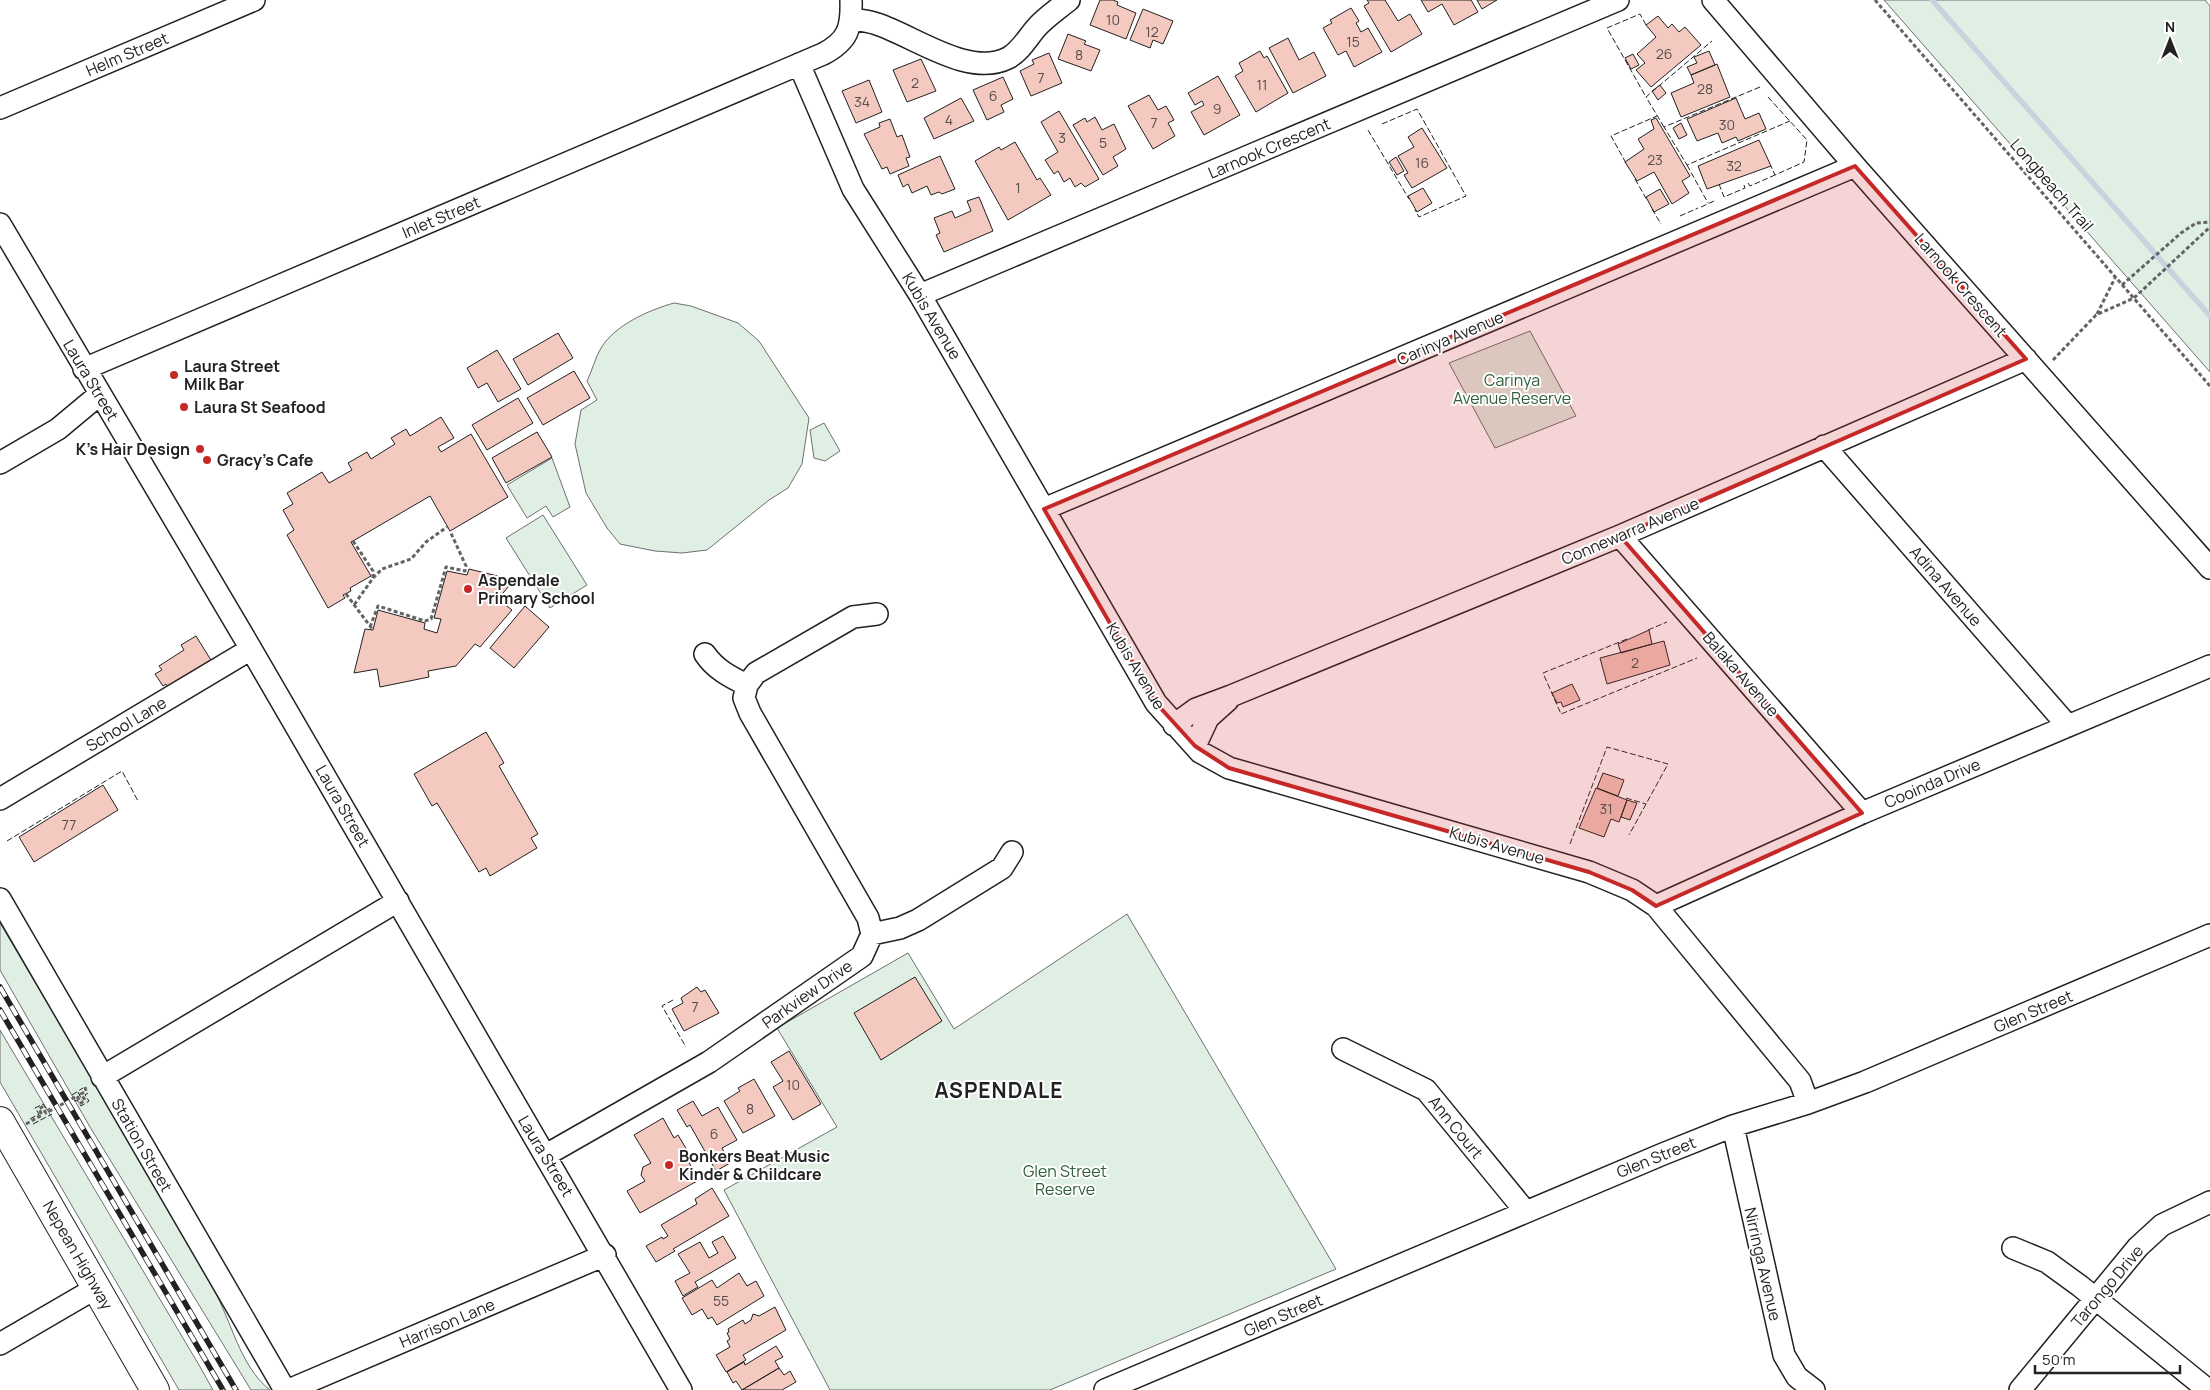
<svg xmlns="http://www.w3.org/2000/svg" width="2210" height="1390" viewBox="0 0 2210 1390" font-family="Manrope,sans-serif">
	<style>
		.green { fill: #e0efe3; stroke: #6f6f6f }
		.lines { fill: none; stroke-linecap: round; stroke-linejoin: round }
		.stream { stroke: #c7d3dd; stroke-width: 5.5 }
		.building { fill: #f3c9c0; stroke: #222 }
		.minor-casing { stroke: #222; stroke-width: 24 }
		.highway-casing { stroke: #222; stroke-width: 30 }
		.path { stroke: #646464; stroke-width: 3; stroke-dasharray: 4 2.5; stroke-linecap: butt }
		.minor { stroke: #fff; stroke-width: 21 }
		.highway { stroke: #fff; stroke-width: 28 }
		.rail-casing { stroke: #222; stroke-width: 5.5 }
		.rail { stroke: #fff; stroke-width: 4; stroke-dasharray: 11; stroke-linecap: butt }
		.fence { stroke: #222; stroke-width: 1; stroke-dasharray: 6 2.5; stroke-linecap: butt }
		.marked { fill: #c62828; fill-opacity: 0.2; stroke: #c62828; stroke-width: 4; stroke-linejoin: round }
		.poi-dot { fill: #c62828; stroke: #fff; stroke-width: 2 }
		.labels { text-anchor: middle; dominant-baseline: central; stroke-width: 4; stroke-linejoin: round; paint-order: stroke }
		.number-label { font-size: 14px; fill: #564c4a }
		.street-label { font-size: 16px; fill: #222; stroke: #fff }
		.poi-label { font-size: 16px; font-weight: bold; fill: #222; stroke: #fff; text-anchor: start }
		.park-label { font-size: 16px; fill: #2f5e38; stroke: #fff }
		.district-label { font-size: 21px; font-weight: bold; letter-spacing: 1px; fill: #222; stroke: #fff }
	</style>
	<rect width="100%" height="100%" fill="#fff"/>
	<path class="green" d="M1884,0H2205L2210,6V372Z
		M674,303L691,306L738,323L759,341L809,418L802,464L788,488L769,500L707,550L682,553L655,551L620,544L607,528L586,493L575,444L581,410L597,400L587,381C592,371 595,358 601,348C615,325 649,310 674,303Z
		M1530,331L1576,416L1495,448L1449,363Z
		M824,423L840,451L825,461L814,458L810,430Z
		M552,458L570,507L553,517L546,506L527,518L507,485Z
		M543,515L587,585L550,608L506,538Z
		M1127,914L1336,1269L1050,1390H830L724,1190L837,1127L777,1028L908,953L954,1029Z
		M0,923L197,1256C206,1274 216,1292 224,1311C236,1339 246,1371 270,1390H251L90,1127L0,970Z
		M0,1030L199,1365L213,1390H179L0,1082Z"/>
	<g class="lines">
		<path class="stream" d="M1932,0L2210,316"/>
	</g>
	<path class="building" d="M1100,0H1113L1118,2L1117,5L1136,13L1126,39L1090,25Z
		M1367,0H1385L1398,21L1410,14L1422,34L1391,52L1364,6L1369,3Z
		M1421,0H1471L1478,12L1454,25L1442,4L1428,12Z
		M1477,0H1497L1482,9Z
		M1351,8L1359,21L1356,23L1361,32L1368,28L1382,52L1354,67L1346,51L1338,55L1323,28L1332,23L1330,20Z
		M1143,9L1173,21L1163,44L1153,40L1150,48L1130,40Z
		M1658,16L1668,28L1672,24L1679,32L1685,27L1701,45L1651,87L1636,70L1645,63L1637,54L1656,37L1646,25Z
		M1068,34L1086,41L1084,44L1100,50L1091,71L1058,59Z
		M1288,38L1299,60L1314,52L1326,76L1293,93L1269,48Z
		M1260,51L1264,58L1267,56L1288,93L1256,112L1235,76L1243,71L1239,63Z
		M1709,51L1715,65L1691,75L1687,67L1697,63L1694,57Z
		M1049,53L1062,83L1031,96L1020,71L1034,64L1032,60Z
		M1633,54L1639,65L1631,69L1625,58Z
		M921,59L936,91L907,102L893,70Z
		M1717,64L1730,97L1681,117L1671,93L1694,83L1691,75Z
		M1218,76L1240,115L1204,135L1191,112L1204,105L1202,101L1195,105L1188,93Z
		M1003,77L1013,99L1001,105L1004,112L987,120L973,90Z
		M869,80L882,112L856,123L842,91Z
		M1660,85L1666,93L1658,100L1652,91Z
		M1149,95L1158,110L1166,106L1174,120L1168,123L1175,136L1153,149L1128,106Z
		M961,98L974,121L934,139L924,118Z
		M1736,98L1745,119L1759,113L1766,129L1738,141L1736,137L1722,143L1718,133L1697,141L1687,119Z
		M1059,111L1099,179L1085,187L1081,183L1075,187L1070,178L1064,182L1058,171L1054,174L1045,160L1058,152L1041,122Z
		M1095,117L1102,130L1114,124L1126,149L1113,157L1118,166L1103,175L1073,125L1085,118L1087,122Z
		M1656,118L1690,176L1682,181L1689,193L1672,204L1654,172L1637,181L1625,162L1644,149L1638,139L1654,129L1651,120Z
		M890,119L897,137L902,135L910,157L906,158L909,166L890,174L887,167L882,169L864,134L880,127L879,123Z
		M1681,123L1687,135L1679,139L1673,128Z
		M1422,128L1447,168L1412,188L1404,175L1408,173L1398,156L1414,147L1408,137Z
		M1759,140L1771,166L1707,189L1698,166Z
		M1015,142L1037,180L1040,178L1051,195L1008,220L975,161L999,147L1001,150Z
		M940,156L955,189L942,194L939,192L931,195L927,186L912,193L908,184L903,187L898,175Z
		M1396,157L1404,171L1397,175L1389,162Z
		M1423,188L1432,203L1417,212L1408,196Z
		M1660,189L1669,204L1654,212L1646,197Z
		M979,197L993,231L944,252L936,235L940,233L934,218L952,211L955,218L971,211L967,201Z
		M558,333L573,358L528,385L513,359Z
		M497,350L521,389L498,402L487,383L478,388L467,368Z
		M574,371L590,398L543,425L527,398Z
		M518,398L533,423L487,450L472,425Z
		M441,417L454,438L438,447L441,452L471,434L508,497L450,531L430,496L353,541L351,542L371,576L350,588L351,591L343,595L345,598L328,608L287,535L294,530L283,510L293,504L287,493L322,472L329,483L352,470L348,463L367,452L371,459L395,444L391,438L406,429L410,436Z
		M537,432L552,457L506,483L492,458Z
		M469,569L514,580L498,599L512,610L480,647L475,644L456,666L428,671L429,677L380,687L377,669L354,673L365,629L373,630L378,610L425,623L424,629L437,633L441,619L434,618L447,571L467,575Z
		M525,606L549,627L514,668L490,648Z
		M1649,630L1652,644L1621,653L1618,644Z
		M196,636L214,665L171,692L166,684L163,686L155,674L162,670L159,666L184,650L181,645Z
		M1664,641L1670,665L1607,684L1600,658Z
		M1572,684L1580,700L1563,707L1561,702L1557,703L1552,693Z
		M486,732L504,763L499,766L538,834L531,838L537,848L490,876L486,868L479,872L437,803L432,806L414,774Z
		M1603,773L1624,780L1618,796L1597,788Z
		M103,785L118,810L34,862L19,837Z
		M1596,788L1627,800L1619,822L1611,819L1604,837L1579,828Z
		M1627,800L1637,803L1630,820L1621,817Z
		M915,977L942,1021L881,1060L854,1013Z
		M697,987L701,992L705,990L719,1013L684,1031L672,1009L683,1003L681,998Z
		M789,1051L821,1104L793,1120L773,1087L783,1081L771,1062Z
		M754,1079L775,1116L743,1133L724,1101L740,1091L738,1088Z
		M693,1101L702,1116L718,1107L737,1140L722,1148L730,1163L716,1171L690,1125L687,1127L677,1110Z
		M663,1118L674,1138L678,1135L687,1150L683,1152L699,1180L640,1213L627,1191L645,1181L641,1175L643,1167L651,1163L634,1135Z
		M712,1188L729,1216L673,1249L675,1251L656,1262L646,1246L662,1237L663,1239L668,1236L661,1225L697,1204L695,1199Z
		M723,1236L736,1258L695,1282L698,1287L683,1296L675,1281L690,1273L678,1254L700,1242L709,1258L718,1253L712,1242Z
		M739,1273L747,1286L756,1281L764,1296L717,1325L712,1317L708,1319L702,1309L692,1315L682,1298L712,1280L717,1288Z
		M775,1307L786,1330L743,1355L746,1360L726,1372L716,1355L730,1347L727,1341L730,1339L727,1333L729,1332L728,1329L743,1320L745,1324L751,1320L753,1314L759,1316Z
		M776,1346L783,1357L775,1361L779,1368L742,1390L736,1381L733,1383L727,1372L744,1362L745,1365Z
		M779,1368L784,1375L790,1371L796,1382L782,1390H742Z"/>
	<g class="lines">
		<g class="minor-casing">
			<path id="minor" d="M1713,0L1855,166L2210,568
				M851,19C860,20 869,21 877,24C914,36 969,78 1008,58C1020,52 1028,37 1037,27C1046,17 1058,9 1069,0
				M799,64L853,189L920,295L1156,703L1200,752L1229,768L1589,872L1632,890L1656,906L1800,1081L1808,1103
				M0,108L254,0
				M0,224L251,649L681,1390
				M920,295L1618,0
				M84,369L823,54C848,41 852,28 851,0
				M1824,446L2068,726
				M0,463L58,429L100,394
				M1044,509L1855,166
				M1620,536L1862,813
				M747,685L756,673L853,617L877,614
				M1174,725L1196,709L1231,696L1620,536L2026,359
				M1195,746L1208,718L1228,700
				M0,799L251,649
				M0,899L285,1390
				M1656,906L1862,813L2210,666
				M872,934L900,928L918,920L1002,868L1012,852
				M1343,1049L1426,1090L1526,1212
				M102,1077L398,901
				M1733,1126L1784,1355L1797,1377L1814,1390
				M546,1155L709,1062L862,956L872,934L868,918L750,713L744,698L747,685C730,677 715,669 705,654
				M2013,1248L2047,1262L2080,1286L2208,1390
				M0,1344L96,1288
				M289,1390L605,1255
				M1105,1390L1663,1154L1733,1126L1808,1103L1865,1082L2210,935
				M2020,1390L2138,1247L2162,1225L2210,1202"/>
		</g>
		<g class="highway-casing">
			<path id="highway" d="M0,1121L155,1390"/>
		</g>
		<path class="path" d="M1875,0L2210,386
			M2122,285L2181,233L2196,223L2210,222
			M2097,314L2115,278
			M2053,360L2096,315L2134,298L2210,227
			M353,541L373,571V578L354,605
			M373,578L382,569L411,559L426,542L447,527
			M346,594L373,630
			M370,627L378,606L425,621L431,619L446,567L465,571L466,566L450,531
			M26,1124L42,1115L39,1109L42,1107L46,1113L77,1096L81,1103L85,1100L81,1094L86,1091L85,1087"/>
		<use href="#minor" class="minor"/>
		<use href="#highway" class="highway"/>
		<g class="rail-casing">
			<path id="rail" d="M0,987L236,1390
				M0,1010L223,1390"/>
		</g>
		<use href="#rail" class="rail"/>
		<path class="fence" d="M1646,25L1640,14L1607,28L1646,97
			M1760,87L1664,127L1687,165L1790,121
			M1768,97L1807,140L1804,162L1775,175L1771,166
			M1382,124L1417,109L1466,196L1419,217L1415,210
			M1664,127L1646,97L1712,41
			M1368,130L1409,199
			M1626,163L1611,136L1657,116
			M1687,165L1708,203
			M1635,179L1647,200
			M1748,183L1750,186L1775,175
			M1719,184L1724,197L1745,188L1744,185
			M1701,207L1714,201
			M1652,209L1661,224
			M1680,216L1698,208
			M1648,630L1667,622
			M1627,639L1543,673L1561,714L1697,658
			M1626,798L1646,804
			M7,841L122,771L138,801
			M1570,844L1607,747L1668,764L1629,835
			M673,1000L662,1006L686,1047
			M78,1092L82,1100
			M72,1095L83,1088
			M74,1101L77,1100L81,1106L89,1101L85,1095L88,1093
			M30,1119L39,1114L35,1108L43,1104L47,1110L50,1108
			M33,1124L52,1114"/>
	</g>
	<path class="marked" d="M1855,166L2026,359L1620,536L1862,813L1656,906L1632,890L1589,872L1229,768L1195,746L1156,703L1044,509Z"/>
	<g class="poi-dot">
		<circle cx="174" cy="375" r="5"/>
		<circle cx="184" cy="407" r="5"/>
		<circle cx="200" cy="449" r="5"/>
		<circle cx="207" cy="460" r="5"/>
		<circle cx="468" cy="589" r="5"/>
		<circle cx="669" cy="1165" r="5"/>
	</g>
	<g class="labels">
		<g class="number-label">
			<text x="1113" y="19">10</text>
			<text x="1152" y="31">12</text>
			<text x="1353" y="41">15</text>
			<text x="1664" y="53">26</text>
			<text x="1079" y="54">8</text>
			<text x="1041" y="77">7</text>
			<text x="915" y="82">2</text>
			<text x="1262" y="84">11</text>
			<text x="1705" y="88">28</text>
			<text x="993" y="95">6</text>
			<text x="862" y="101">34</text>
			<text x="1217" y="108">9</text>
			<text x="949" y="119">4</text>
			<text x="1154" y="122">7</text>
			<text x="1727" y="124">30</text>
			<text x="1062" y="137">3</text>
			<text x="1103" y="142">5</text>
			<text x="1655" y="159">23</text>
			<text x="1422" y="162">16</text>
			<text x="1734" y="165">32</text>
			<text x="1018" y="187">1</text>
			<text x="1635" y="662">2</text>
			<text x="1606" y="808">31</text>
			<text x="69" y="824">77</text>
			<text x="695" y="1006">7</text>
			<text x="793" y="1084">10</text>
			<text x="750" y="1108">8</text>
			<text x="714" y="1133">6</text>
			<text x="721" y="1300">55</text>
		</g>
		<g class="street-label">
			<text transform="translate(127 54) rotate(-23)">Helm Street</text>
			<text transform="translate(1269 148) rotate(-23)">Larnook Crescent</text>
			<text transform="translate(2052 185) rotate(49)">Longbeach Trail</text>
			<text transform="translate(441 217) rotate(-23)">Inlet Street</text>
			<text transform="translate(1961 285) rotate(49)">Larnook Crescent</text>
			<text transform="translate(932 316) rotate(59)">Kubis Avenue</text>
			<text transform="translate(1450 338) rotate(-23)">Carinya Avenue</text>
			<text transform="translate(91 380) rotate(59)">Laura Street</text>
			<text transform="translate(1630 531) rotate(-23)">Connewarra Avenue</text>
			<text transform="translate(1946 586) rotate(49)">Adina Avenue</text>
			<text transform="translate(1136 666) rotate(59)">Kubis Avenue</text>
			<text transform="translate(1741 674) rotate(49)">Balaka Avenue</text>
			<text transform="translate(126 724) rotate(-31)">School Lane</text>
			<text transform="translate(1932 783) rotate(-23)">Cooinda Drive</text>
			<text transform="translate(343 806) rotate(60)">Laura Street</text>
			<text transform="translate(1497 845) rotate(16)">Kubis Avenue</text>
			<text transform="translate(807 994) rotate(-35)">Parkview Drive</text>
			<text transform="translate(2033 1011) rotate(-23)">Glen Street</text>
			<text transform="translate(1456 1127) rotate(51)">Ann Court</text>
			<text transform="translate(142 1145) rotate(60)">Station Street</text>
			<text transform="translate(546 1156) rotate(59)">Laura Street</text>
			<text transform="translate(1656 1157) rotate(-22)">Glen Street</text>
			<text transform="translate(78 1255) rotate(60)">Nepean Highway</text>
			<text transform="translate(1763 1264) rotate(77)">Nirringa Avenue</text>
			<text transform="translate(2107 1286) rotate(-50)">Tarongo Drive</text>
			<text transform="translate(1283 1315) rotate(-23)">Glen Street</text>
			<text transform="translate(447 1323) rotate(-23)">Harrison Lane</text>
		</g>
		<g class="poi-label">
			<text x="184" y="366">Laura Street<tspan x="184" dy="18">Milk Bar</tspan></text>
			<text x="194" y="407">Laura St Seafood</text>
			<text x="190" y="449" text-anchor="end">K's Hair Design</text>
			<text x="217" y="460">Gracy's Cafe</text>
			<text x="478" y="580">Aspendale<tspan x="478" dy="18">Primary School</tspan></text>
			<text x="679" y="1156">Bonkers Beat Music<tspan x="679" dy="18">Kinder &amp; Childcare</tspan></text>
		</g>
		<g class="park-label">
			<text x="1512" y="380">Carinya<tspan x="1512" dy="18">Avenue Reserve</tspan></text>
			<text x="1065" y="1171">Glen Street<tspan x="1065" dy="18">Reserve</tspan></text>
		</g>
		<g class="district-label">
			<text x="999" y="1090">ASPENDALE</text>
		</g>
	</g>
	<g transform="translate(2170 40)" stroke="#ffffff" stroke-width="4" paint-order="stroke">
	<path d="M0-4L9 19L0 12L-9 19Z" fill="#222222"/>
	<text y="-8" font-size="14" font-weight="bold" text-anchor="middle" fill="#222222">N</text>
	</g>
	<path d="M2035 1365v8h145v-8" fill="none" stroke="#222222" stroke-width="2.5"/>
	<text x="2042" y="1365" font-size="15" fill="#222222" stroke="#ffffff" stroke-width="4" paint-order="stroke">50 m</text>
</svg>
